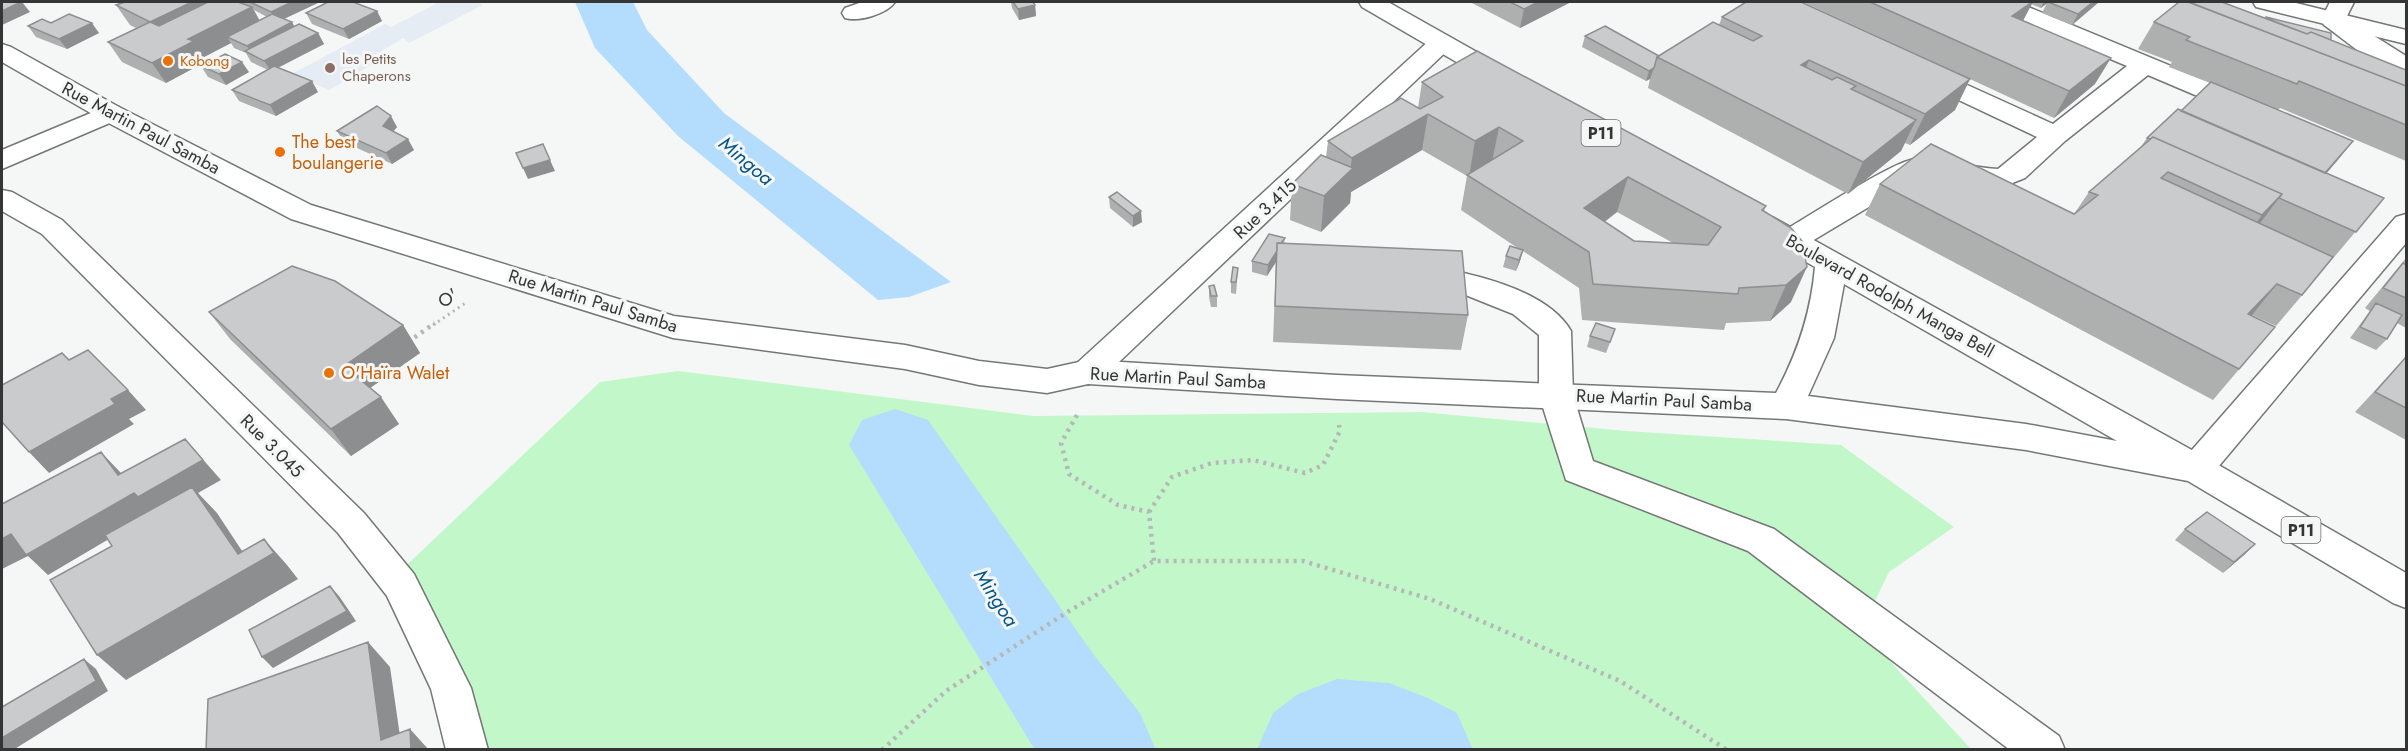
<svg xmlns="http://www.w3.org/2000/svg" width="2408" height="751" viewBox="0 0 2408 751" font-family="Jost,sans-serif">
	<style>
		.built { fill: #e5ecf3 }
		.green { fill: #c2f8c9 }
		.water { fill: #b4dcfd }
		.lines { fill: none; stroke-linecap: round; stroke-linejoin: round }
		.river { fill: #b4dcfd; fill-rule: evenodd }
		.minor-casing { stroke: #757676; stroke-width: 3 }
		.major-casing { stroke: #757676; stroke-width: 3 }
		.path-far1 { stroke: #b6b7b8; stroke-width: 3; stroke-dasharray: 2 4; stroke-linecap: butt }
		.path { stroke: #b6b7b8; stroke-width: 4.5; stroke-dasharray: 3 5; stroke-linecap: butt }
		.minor { fill: #fff; fill-rule: evenodd }
		.major { fill: #fff; fill-rule: evenodd }
		.wall { fill: #aeafaf; fill-rule: evenodd }
		.shaded-wall { fill: #8d8e8f }
		.building { fill: #cacbcc; stroke: #8d8e8f; stroke-width: 1.5; fill-rule: evenodd }
		.food-dot { fill: #e8710a; stroke: #f5f7f7; stroke-width: 2 }
		.education-dot { fill: #8d6e63; stroke: #f5f7f7; stroke-width: 2 }
		.labels { text-anchor: middle; dominant-baseline: central; stroke-width: 6; stroke-linejoin: round; paint-order: stroke }
		.far-education-label { font-size: 15px; fill: #785e54; stroke: #f5f7f7; text-anchor: start }
		.far-food-label { font-size: 15px; fill: #c56008; stroke: #f5f7f7; text-anchor: start }
		.shield { fill: #f5f7f7; stroke: #6f6f70; stroke-width: 1.5 }
		.shield-label { font-size: 16px; font-weight: bold; fill: #353536 }
		.street-label { font-size: 18px; fill: #353536; stroke: #f5f7f7 }
		.food-label { font-size: 18px; fill: #c56008; stroke: #f5f7f7; text-anchor: start }
		.water-label { font-size: 20px; font-style: italic; fill: #035688; stroke: #f5f7f7 }
	</style>
	<rect width="100%" height="100%" fill="#f5f7f7"/>
	<path class="built" d="M435,2H478L483,5L409,43L403,38L377,54L385,57L329,90L292,74L385,24L391,27L436,4Z"/>
	<path class="green" d="M678,371L1034,416L1421,412L1627,431L1841,445L1954,527L1889,572L1861,630L1971,749H457L394,577L600,382Z"/>
	<path class="water" d="M575,2H633L647,30L724,113L951,282L909,297L878,300L678,136L595,48Z"/>
	<g class="lines">
		<path class="river" d="M895,409L928,420L1094,655L1140,713L1156,750H1035L849,445L862,420Z
			M1337,679L1389,683L1428,698L1457,713L1473,750H1257L1273,713L1298,694Z"/>
		<g class="minor-casing">
			<path id="minor" d="M862,2H895C887,14 859,22 845,18L842,13L845,8Z
				M1984,2H2016L2253,100L2257,106L2253,112L2244,114L2235,112L2148,75L2065,141L2025,178L2002,187L1981,186L1945,177H1919L1802,247L1791,250L1780,247L1776,240L1780,233C1805,219 1893,161 1915,159C1944,157 1970,168 1998,169L2037,137L1914,79L1910,74L1914,69L1923,66L1932,69L2053,124L2127,66L1987,7Z
				M2330,2H2354L2346,18L2406,56V75C2377,69 2348,42 2324,25L2321,20Z
				M1441,35L1450,38L1454,43L1450,48L1100,380L1088,384L1076,380L1072,372L1076,364L1432,38Z
				M110,105L119,107L123,113L119,119L2,169V150Z
				M2,190L12,192L62,220L364,513L414,574L471,688L488,750H446L431,689L387,596L338,533L42,234L2,211Z
				M2406,214V243L2208,479L2196,483L2184,479L2178,469L2184,459L2396,217Z
				M1421,265C1467,272 1546,288 1571,331L1573,395L1593,461L1774,529L2059,736L2065,750H2010L1748,551L1566,480L1539,395V335L1513,314L1458,292L1410,282L1406,275L1410,268Z"/>
		</g>
		<g class="major-casing">
			<path id="major" d="M1359,2H1388L1514,73L1518,79L1514,85L1505,87L1496,85L1362,7Z
				M2253,2H2292L2406,30V44L2256,7Z
				M2,44L11,47L119,107L311,205L674,316L905,345L979,361L1047,369L1088,360L1337,375L1776,393C1798,352 1811,313 1815,267L1754,232L1749,225L1754,218L1764,215L1774,218L2208,459L2406,573V608L2393,603L2188,481L2026,450L1786,419L1337,399L1088,384L1047,393L979,385L905,369L673,338L291,219L101,119L2,62ZM1844,284L2117,441L2026,424L1808,396L1834,338Z"/>
		</g>
		<path class="path-far1" d="M433,325L467,302"/>
		<path class="path" d="M408,342L435,323
			M1077,415L1061,443L1069,474L1118,505L1149,512L1154,561
			M1149,512L1172,477L1212,463L1253,460L1305,473L1323,465L1340,431L1339,425
			M882,750L946,691L1069,611L1154,561H1303L1430,599L1620,681L1727,750"/>
		<use href="#minor" class="minor"/>
		<use href="#major" class="major"/>
	</g>
	<path class="wall" d="M125,2H320L284,19L294,26L318,33L324,44L278,68L318,92L276,116L239,101L232,90L268,70L251,62L246,53L234,48L231,43L204,57L207,61L166,83L122,62L108,42L136,28L130,25L116,5ZM254,10L267,17L260,21Z
		M1011,2H1033L1035,5L1036,16L1019,20L1012,8Z
		M1470,2H1571L1520,28Z
		M1803,2H2099L2072,25L2042,13L2047,3L2041,8L2031,4L2023,21L2095,84L2054,118L1970,79L1955,110L1910,145L1905,143L1901,151L1848,194L1648,88L1650,79L1646,81L1582,47L1585,36L1659,56L1719,25L1722,17L1947,68Z
		M377,11L382,21L349,39L312,24L306,13Z
		M2265,18L2331,40L2406,70V161L2280,108L2278,110L2353,141L2326,174L2384,198L2276,326L2252,315L2251,316L2275,327L2213,400L1865,215L1880,184L2074,214L2089,192L2140,148L2147,138L2181,111L2210,83L2169,67L2172,62L2138,49L2154,22Z
		M51,23L99,33L67,49L36,37L28,26Z
		M201,66L249,72L226,85L208,77Z
		M1422,82L1766,206L1764,211L1791,302L1770,321L1726,323L1724,330L1582,320L1579,288L1523,251L1520,261L1516,271L1503,267L1506,256L1519,249L1461,210L1467,176L1422,150L1351,192L1350,203L1321,232L1290,220L1292,184L1326,157L1328,141L1418,108ZM1617,212L1673,243L1634,241L1605,222Z
		M397,127L393,131L414,150L392,164L344,142L337,131Z
		M1109,197L1142,222L1133,227L1110,208Z
		M1285,238L1284,244L1468,315L1461,350L1273,342L1276,262L1267,276L1252,272V261Z
		M2406,258V328L2397,323L2387,339L2376,350L2350,338L2370,311L2365,308Z
		M1238,268L1236,294L1231,293V282Z
		M1209,286L1217,296V307H1211L1209,297Z
		M209,312L403,325L420,353L370,388L399,424L351,456L230,339Z
		M1590,336L1611,340L1606,353L1587,347Z
		M2406,357V440L2355,412Z
		M2185,529L2255,544L2244,555L2223,573L2175,540Z"/>
	<path class="shaded-wall" d="M21,2H22L30,12L2,25V11Z
		M192,2H242L243,3L163,41L150,22Z
		M292,2H320L277,22L271,12Z
		M1538,2H1571L1520,28L1524,9Z
		M2033,2L2019,28L2012,16Z
		M2044,2H2049L2041,8Z
		M2093,2H2099L2072,25L2078,14Z
		M1035,5L1036,16L1019,20L1018,9Z
		M252,7L263,27L227,37L231,43L204,57L207,61L166,83L152,63L188,39Z
		M377,11L382,21L349,39L343,29Z
		M292,22L298,33L253,55L247,46Z
		M92,23L99,33L67,49L59,39Z
		M318,33L324,44L271,71L264,61Z
		M2111,58L2095,84L2054,118L2069,91Z
		M1809,60L1797,90L1801,65Z
		M242,62L249,72L226,85L219,74Z
		M1654,68L1650,79L1646,81L1649,71Z
		M1970,79L1955,110L1910,145L1925,114Z
		M312,81L318,92L276,116L270,105Z
		M1428,114L1422,150L1351,192L1350,203L1321,232L1324,196L1350,171L1352,158Z
		M391,116L397,127L389,137L383,126Z
		M1916,120L1901,151L1848,194L1863,162Z
		M1499,127L1492,162L1469,177L1475,141Z
		M408,139L414,150L392,164L386,153Z
		M2353,141L2337,161L2308,194L2324,174Z
		M550,160L555,171L528,179L523,168Z
		M1628,177L1617,212L1575,243L1584,208Z
		M2282,194L2258,226L2237,247L2262,215Z
		M1141,211L1142,222L1133,227V216Z
		M1523,250L1520,261L1516,271L1519,260Z
		M1277,251L1276,262L1267,276L1268,265Z
		M1807,267L1791,302L1770,321L1786,285Z
		M2277,284L2252,315L2222,345L2248,314Z
		M403,325L420,353L363,393L344,366Z
		M128,390L146,410L129,419L134,424L49,473L29,452L111,399Z
		M381,397L399,424L351,456L331,429Z
		M185,439L221,480L198,493L217,513L252,566L264,539L287,565L298,579L126,680L97,655L153,513L48,575L28,556L2,569V539Z
		M101,452L120,472L138,495L118,475Z
		M2255,544L2244,555L2223,573L2234,562Z
		M330,586L339,596L356,621L273,668L262,657Z
		M368,642L390,667L402,750L381,740Z
		M84,659L96,669L108,691L13,750H2V738Z
		M410,729L429,750H411Z"/>
	<path class="building" d="M2,2H21L2,11Z
		M125,2H192L150,22L116,5Z
		M208,2H238L252,7L188,39L194,41L152,63L108,42L150,22L159,26Z
		M250,2H292L271,12Z
		M328,2H353L377,11L343,29L306,13Z
		M1013,2H1033L1035,5L1018,9Z
		M1510,2H1538L1524,9Z
		M1746,2H1801L1970,79L1925,114L1809,60L1801,65L1832,80L1837,77L1856,86L1851,89L1916,120L1863,162L1657,57L1713,22L1753,41L1762,36L1722,17Z
		M1870,2H2032L2012,16L2111,58L2069,91Z
		M2048,2H2093L2078,14Z
		M2179,2H2188L2406,86V125L2299,81L2297,84L2186,40L2190,37L2154,22Z
		M2189,2H2222L2307,34L2311,32L2406,70V86Z
		M69,14L92,23L59,39L28,26L42,19L51,23Z
		M272,14L292,22L247,46L227,37Z
		M2266,17L2331,33V40L2311,32L2307,34L2266,18Z
		M299,24L318,33L264,61L245,51Z
		M1605,26L1659,56L1657,57L1654,68L1649,71L1585,36Z
		M1477,51L1766,206L1762,210L1791,228L1802,241L1807,267L1786,285L1739,288L1738,294L1593,284L1589,252L1467,175L1523,141L1499,127L1475,141L1428,114L1352,158L1328,141L1401,98L1420,109L1443,97L1422,82ZM1628,177L1721,227L1708,245L1634,241L1584,208Z
		M225,54L242,62L219,74L201,66Z
		M274,66L312,81L270,105L232,90Z
		M2211,82L2353,141L2325,173L2181,111Z
		M377,106L391,116L383,126L408,139L386,153L337,131Z
		M2178,109L2384,198L2356,232L2279,198L2282,194L2153,137L2150,139L2147,138Z
		M2153,137L2282,194L2262,215L2168,172L2161,178L2333,257L2302,295L2277,284L2248,314L2275,327L2239,369L1880,184L1931,144L2074,214L2098,195L2089,192Z
		M543,144L550,160L523,168L516,153Z
		M1321,155L1353,168L1324,196L1292,184Z
		M1117,192L1141,211L1133,216L1109,197Z
		M1269,234L1285,238L1281,243H1277V251L1268,265L1252,261Z
		M1277,243L1462,251L1468,315L1275,306Z
		M1510,246L1523,250L1519,260L1506,256Z
		M2403,263L2406,265V298L2383,288Z
		M292,266L335,281L403,325L344,366L381,397L331,429L209,312Z
		M1233,267L1238,268L1236,282H1231Z
		M1214,285L1217,296H1211L1209,286Z
		M2376,303L2402,315L2387,339L2360,327Z
		M1596,323L1615,329L1610,342L1590,336Z
		M88,350L128,390L111,399L115,404L29,452L2,422V385L62,353L69,360Z
		M2406,357V408L2375,392Z
		M185,439L203,460L138,497L134,493L26,555L11,534L2,539V504L101,452L118,475Z
		M192,487L238,554L264,539L274,553L97,655L50,580L112,546L105,535Z
		M2207,512L2255,544L2234,562L2185,529Z
		M330,586L347,611L262,657L249,630Z
		M368,642L381,740L410,729L411,750H206L208,699Z
		M84,659L96,681L2,738V707Z"/>
	<g class="food-dot">
		<circle cx="168" cy="61" r="6"/>
		<circle cx="280" cy="152" r="6"/>
		<circle cx="329" cy="373" r="6"/>
	</g>
	<circle class="education-dot" cx="330" cy="68" r="6"/>
	<g class="labels">
		<g class="far-education-label">
			<text x="342" y="59">les Petits<tspan x="342" dy="17">Chaperons</tspan></text>
		</g>
		<g class="far-food-label">
			<text x="180" y="61">Kobong</text>
		</g>
		<g class="shield">
			<rect x="1581.5" y="120" width="39" height="26" rx="4.5"/>
			<rect x="2281.5" y="517" width="39" height="26" rx="4.5"/>
		</g>
		<g class="shield-label">
			<text x="1601" y="133">P11</text>
			<text x="2301" y="530">P11</text>
		</g>
		<g class="street-label">
			<text transform="translate(141 128) rotate(28)">Rue Martin Paul Samba</text>
			<text transform="translate(1265 209) rotate(-43)">Rue 3.415</text>
			<text transform="translate(1890 296) rotate(29)">Boulevard Rodolph Manga Bell</text>
			<text transform="translate(448 298) rotate(-34)">O'</text>
			<text transform="translate(593 301) rotate(17)">Rue Martin Paul Samba</text>
			<text transform="translate(1178 378) rotate(3)">Rue Martin Paul Samba</text>
			<text transform="translate(1664 400) rotate(3)">Rue Martin Paul Samba</text>
			<text transform="translate(272 446) rotate(45)">Rue 3.045</text>
		</g>
		<g class="food-label">
			<text x="292" y="142">The best<tspan x="292" dy="21">boulangerie</tspan></text>
			<text x="341" y="373">O'Haïra Walet</text>
		</g>
		<g class="water-label">
			<text transform="translate(746 161) rotate(40)">Mingoa</text>
			<text transform="translate(996 598) rotate(57)">Mingoa</text>
		</g>
	</g>
	<rect width="2408" height="751" fill="none" stroke="#353536" stroke-width="6"/>
</svg>
